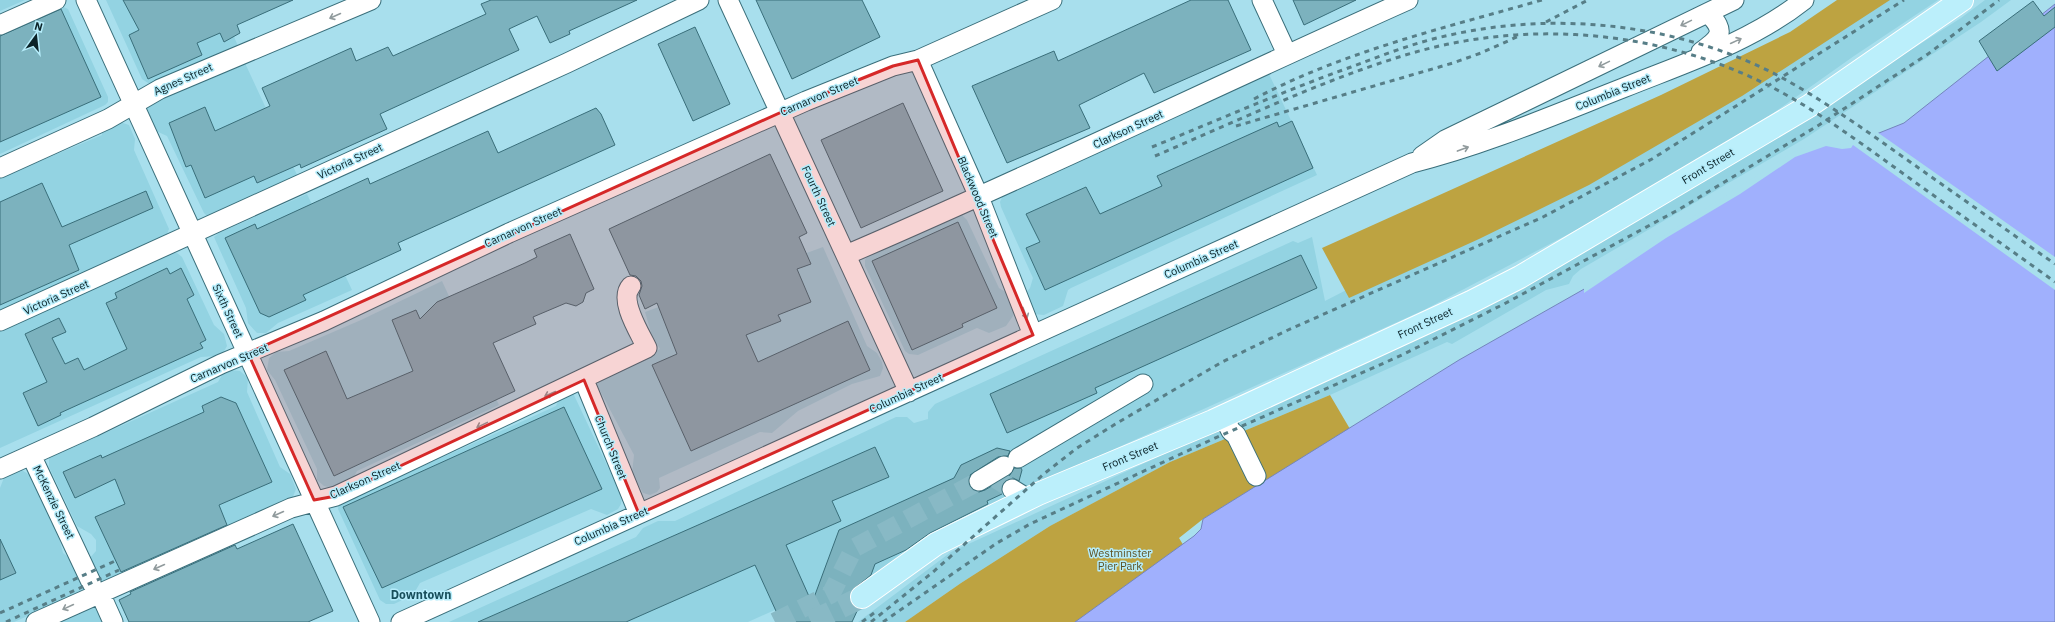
<svg xmlns="http://www.w3.org/2000/svg" width="2055" height="622" viewBox="0 0 2055 622" font-family="'IBM Plex Sans',sans-serif">
	<style>
		.built { fill: #93d3e2 }
		.green { fill: #bda341 }
		.water { fill: #a0b0fd; stroke: #7385bc }
		.pier { fill: #a8dfed }
		.building { fill: #7cb2be; stroke: #396e7a }
		.lines { fill: none; stroke-linecap: round; stroke-linejoin: round }
		.minor-tunnel { stroke: #88b9c5; stroke-width: 19; stroke-dasharray: 19 10; stroke-linecap: butt }
		.major-tunnel { stroke: #88b9c5; stroke-width: 22; stroke-dasharray: 22 11; stroke-linecap: butt }
		.minor-casing { stroke: #3a6f7b; stroke-width: 21 }
		.major-casing { stroke: #fff; stroke-width: 24 }
		.minor { stroke: #fff; stroke-width: 19 }
		.major { stroke: #bbeffb; stroke-width: 22 }
		.rail { stroke: #577e87; stroke-width: 3; stroke-dasharray: 5 5; stroke-linecap: butt }
		.oneway { stroke: #919b9d }
		.marked { fill: #d62828; fill-opacity: 0.2; stroke: #d62828; stroke-width: 3; stroke-linejoin: round }
		.labels { text-anchor: middle; dominant-baseline: central; stroke-width: 3; stroke-linejoin: round; paint-order: stroke }
		.street-label { font-size: 11px; fill: #0a2126; stroke: #b5ecfa }
		.park-label { font-size: 11px; fill: #5e5122; stroke: #b5ecfa }
		.neighbourhood-label { font-size: 12px; font-weight: bold; fill: #184f5b; stroke: #b5ecfa }
	</style>
	<rect width="100%" height="100%" fill="#a8dfed"/>
	<path class="built" d="M0,0H25L0,11Z
		M106,0H218L238,46L152,84L148,83L142,79Z
		M1859,0H1938L1854,56L1772,114L1622,206L1424,310L1041,482L879,576L806,596L748,622H449L636,537L643,528L658,521H675L896,417H907L914,423L928,419V412L935,404L1293,241L1298,243L1312,237L1325,301L1623,147Z
		M1985,0H2011L1981,22L1804,139L1581,269L1573,276L1569,284L1546,290L1452,344L1447,342L1330,395L1170,462L1050,526L961,583L905,622H858L951,552L1443,326L1706,180L1961,18Z
		M61,6L68,9L108,97V102L105,105L0,154V34Z
		M244,61L298,177L207,216L204,213L167,136L156,131L147,108L150,103Z
		M1268,72L1317,175L1071,288L1068,290L1063,306L1044,315L1033,314L1024,295L1030,288L1033,278L1001,207L1000,202L1003,195Z
		M120,122L129,125L135,139L134,150L169,229L167,234L0,311V178L102,135V131Z
		M307,194L352,290L278,323L266,333H257L248,323L246,308L214,237L219,233Z
		M961,214L967,220L999,288L1007,293L1014,311L1013,316L1006,326L989,333L977,328L918,355L909,354L905,351L865,266V260L868,255Z
		M823,247L867,346L877,353L882,362L883,368L880,376L852,384L798,411L772,433L760,432L659,478L660,488L657,492L650,495L643,493L632,473L634,455L597,385L599,380L660,349L652,336L645,312Z
		M171,253H177L182,257L214,325L224,334L227,346L223,353L216,356L201,357L0,448V331Z
		M442,281L499,405L357,471L353,479L332,488L324,486L317,480V469L275,380L267,370L269,358L276,352L289,351L361,320Z
		M229,370L240,371L248,378L247,392L280,467L290,474L296,489L292,499L14,622H0V488L5,475L20,469L30,475L59,538L63,553L72,560L89,559L96,551V540L91,534L77,526L49,467V456L60,448H72L218,382L222,375Z
		M573,393L622,497L621,504L618,509L607,515L591,509L420,583L413,595L394,604H386L380,600L338,509L339,504L556,406L559,399Z
		M95,606L104,622H51Z"/>
	<path class="green" d="M1837,0H1890L1742,96L1589,185L1479,239L1349,298L1322,248L1661,95L1790,32Z
		M1330,395L1350,429L1203,519L1179,538L1213,594L1152,622H905L961,583L1050,526L1170,462Z"/>
	<path class="water" d="M2055,4V622H1075L1194,536L1201,529L1203,519L1459,360L1586,288L1794,154L1822,144L1844,147L1904,123Z"/>
	<path class="pier" d="M1877,132L2055,257V290L1853,145L1851,148L1842,149L1826,146L1795,157L1740,194L1666,238L1584,293V287L1793,152L1821,142L1844,145Z"/>
	<path class="building" d="M123,0H293L237,25L240,33L224,42L220,33L197,43L202,55L148,79L129,35L139,30Z
		M491,0H637L569,31L570,34L550,43L537,16L509,29L519,50L380,114L387,129L301,168L300,164L257,183L254,176L205,198L191,165L186,167L169,123L205,107L215,131L270,106L262,88L351,48L356,61L388,47L393,56L486,14L481,4Z
		M756,0H862L880,37L792,79Z
		M1191,0H1228L1251,50L1154,93L1144,73L1079,105L1090,128L1007,163L972,86L1054,51L1058,61Z
		M1293,0H1356L1304,25Z
		M2033,1L2044,16L2055,7V27L1997,71L1979,41Z
		M61,9L101,97L0,142V36Z
		M695,27L730,104L693,121L658,44Z
		M903,103L943,191L861,228L821,140Z
		M596,108L601,114L615,145L398,243L401,250L303,295L306,300L269,317L260,313L225,238L255,224L257,229L368,178L370,184L488,131L498,153Z
		M1292,121L1313,168L1045,290L1026,248L1040,242L1026,214L1086,187L1100,214L1162,186L1157,176L1277,122L1279,127Z
		M770,154L807,233L799,237L811,264L797,269L811,302L778,315L781,321L746,335L758,362L848,321L870,370L691,451L652,365L677,354L657,303L645,309L639,295L642,286L641,281L636,276L630,275L609,229Z
		M42,183L62,227L146,191L153,208L69,245L79,270L0,305V202Z
		M958,222L997,308L962,324L963,327L912,350L872,261Z
		M570,234L594,289L586,293L583,302L576,306L566,303L533,317L536,324L493,343L515,391L334,476L284,370L326,351L347,399L413,371L392,320L416,310L420,319L437,302L525,263L537,257L534,250Z
		M1301,255L1317,288L1095,388L1097,393L1007,433L990,394Z
		M167,268L170,274L181,268L194,295L187,299L206,340L200,343L203,348L60,413L61,415L38,426L23,393L47,382L25,334L59,318L66,332L52,338L65,364L78,358L84,370L127,349L106,303L117,298L115,293Z
		M221,397L236,403L272,482L219,505L227,525L121,572L95,517L125,504L115,479L75,498L63,472L101,455L102,458L204,412L202,406Z
		M564,407L602,489L382,588L343,507Z
		M875,447L889,477L832,501L841,521L786,545L812,603L839,530L954,478L961,465L997,448L1010,451L1008,456L998,457L970,475L968,482L973,490L979,492L985,490L1010,475L1014,468H1021L1022,470L1019,481L1013,478L1007,480L1001,488L1002,494L987,501L988,504L930,533L906,550L875,564L871,575L850,592V598L852,604L858,609L852,622H781L755,565L626,622H478Z
		M293,524L333,611L308,622H129L119,600L131,594L130,592L235,545L237,549Z
		M0,539L16,573L0,580Z"/>
	<g class="lines">
		<path class="minor-tunnel" d="M996,479L1012,489
			M775,622L831,594L854,548L979,481"/>
		<path class="major-tunnel" d="M811,622L862,597"/>
		<g class="minor-casing">
			<path id="minor" d="M86,0L370,622
				M728,0L909,392
				M1262,0L1287,54
				M0,25L56,0
				M1701,52C1720,38 1727,32 1708,13
				M918,60L979,197L1033,335
				M1422,156L1445,140L1734,0
				M0,168L108,119L160,89L371,0
				M846,255C1035,174 1220,84 1408,0
				M0,321L567,63L699,0
				M584,380L639,514
				M1223,416L1231,431L1236,435L1256,476
				M31,455L91,582
				M1018,458L1143,384
				M0,469L93,427L221,364L324,321L509,233L646,172L806,101L893,66L918,60L1052,0
				M979,481L1004,466
				M1012,489L1028,499
				M100,593L113,622
				M36,622L291,508L336,496L647,348C640,333 618,300 631,286
				M401,622L1412,163C1484,145 1554,115 1623,88C1685,63 1751,42 1804,0"/>
		</g>
		<g class="major-casing">
			<path id="major" d="M862,597L936,544L1038,494L1213,421L1471,302L1520,277L1809,106L1962,0"/>
		</g>
		<use href="#minor" class="minor"/>
		<use href="#major" class="major"/>
		<path class="rail" d="M1546,22L1588,0
			M1254,99C1345,51 1444,28 1542,0
			M1236,126L1453,63L1481,53L1519,36
			M1152,147C1218,120 1284,91 1351,67C1383,55 1416,42 1450,35C1561,10 1688,25 1788,81C1832,106 1872,135 1913,164C1960,197 2008,231 2055,264
			M1155,156C1235,122 1316,83 1399,57C1524,17 1665,29 1781,92C1823,115 1862,144 1901,172C1952,209 2004,245 2055,282
			M0,613L115,561
			M6,622L119,570
			M862,622L874,613
			M871,622L933,572L1045,473L1077,448L1117,423L1222,362L1288,330L1543,217L1652,159L1904,0
			M883,622L997,543L1030,524L1213,439L1402,355L1504,304L1678,210L1819,125L1928,54L1999,0"/>
	</g>
	<defs><path id="oneway-shaft" d="M-6 0H5M1.5-3L5.5 0L1.5 3" fill="none" stroke-width="1.6" stroke-linecap="round" stroke-linejoin="round"/></defs>
	<g class="oneway">
		<use href="#oneway-shaft" transform="translate(335 16) rotate(156)"/>
		<use href="#oneway-shaft" transform="translate(1686 23) rotate(154)"/>
		<use href="#oneway-shaft" transform="translate(1736 41) rotate(-25)"/>
		<use href="#oneway-shaft" transform="translate(1604 64) rotate(154)"/>
		<use href="#oneway-shaft" transform="translate(1463 149) rotate(-20)"/>
		<use href="#oneway-shaft" transform="translate(1025 313) rotate(69)"/>
		<use href="#oneway-shaft" transform="translate(550 394) rotate(156)"/>
		<use href="#oneway-shaft" transform="translate(482 425) rotate(154)"/>
		<use href="#oneway-shaft" transform="translate(278 514) rotate(156)"/>
		<use href="#oneway-shaft" transform="translate(159 567) rotate(156)"/>
		<use href="#oneway-shaft" transform="translate(68 607) rotate(155)"/>
	</g>
	<path class="marked" d="M918,60L1033,335L639,514L584,380L336,496L314,500L248,353L806,101L893,66Z"/>
	<g class="labels">
		<g class="street-label">
			<text transform="translate(183 79) rotate(-24)">Agnes Street</text>
			<text transform="translate(1613 92) rotate(-22)">Columbia Street</text>
			<text transform="translate(819 96) rotate(-23)">Carnarvon Street</text>
			<text transform="translate(1128 129) rotate(-25)">Clarkson Street</text>
			<text transform="translate(350 161) rotate(-25)">Victoria Street</text>
			<text transform="translate(1708 166) rotate(-31)">Front Street</text>
			<text transform="translate(819 196) rotate(65)">Fourth Street</text>
			<text transform="translate(978 197) rotate(67)">Blackwood Street</text>
			<text transform="translate(523 227) rotate(-24)">Carnarvon Street</text>
			<text transform="translate(1201 259) rotate(-24)">Columbia Street</text>
			<text transform="translate(56 297) rotate(-24)">Victoria Street</text>
			<text transform="translate(228 311) rotate(65)">Sixth Street</text>
			<text transform="translate(1425 323) rotate(-25)">Front Street</text>
			<text transform="translate(229 363) rotate(-23)">Carnarvon Street</text>
			<text transform="translate(906 393) rotate(-25)">Columbia Street</text>
			<text transform="translate(611 447) rotate(68)">Church Street</text>
			<text transform="translate(1130 456) rotate(-23)">Front Street</text>
			<text transform="translate(365 480) rotate(-24)">Clarkson Street</text>
			<text transform="translate(54 502) rotate(64)">McKenzie Street</text>
			<text transform="translate(611 526) rotate(-24)">Columbia Street</text>
		</g>
		<g class="park-label">
			<text x="1120" y="553">Westminster<tspan x="1120" dy="13">Pier Park</tspan></text>
		</g>
		<g class="neighbourhood-label">
			<text x="421" y="594">Downtown</text>
		</g>
	</g>
	<g transform="translate(36 36) rotate(15)" stroke="#b5ecfa" stroke-width="3" paint-order="stroke">
	<path d="M0-3L7 15L0 10L-7 15Z" fill="#0a2126"/>
	<text y="-6" font-size="11" font-weight="bold" text-anchor="middle" fill="#0a2126">N</text>
	</g>
</svg>
